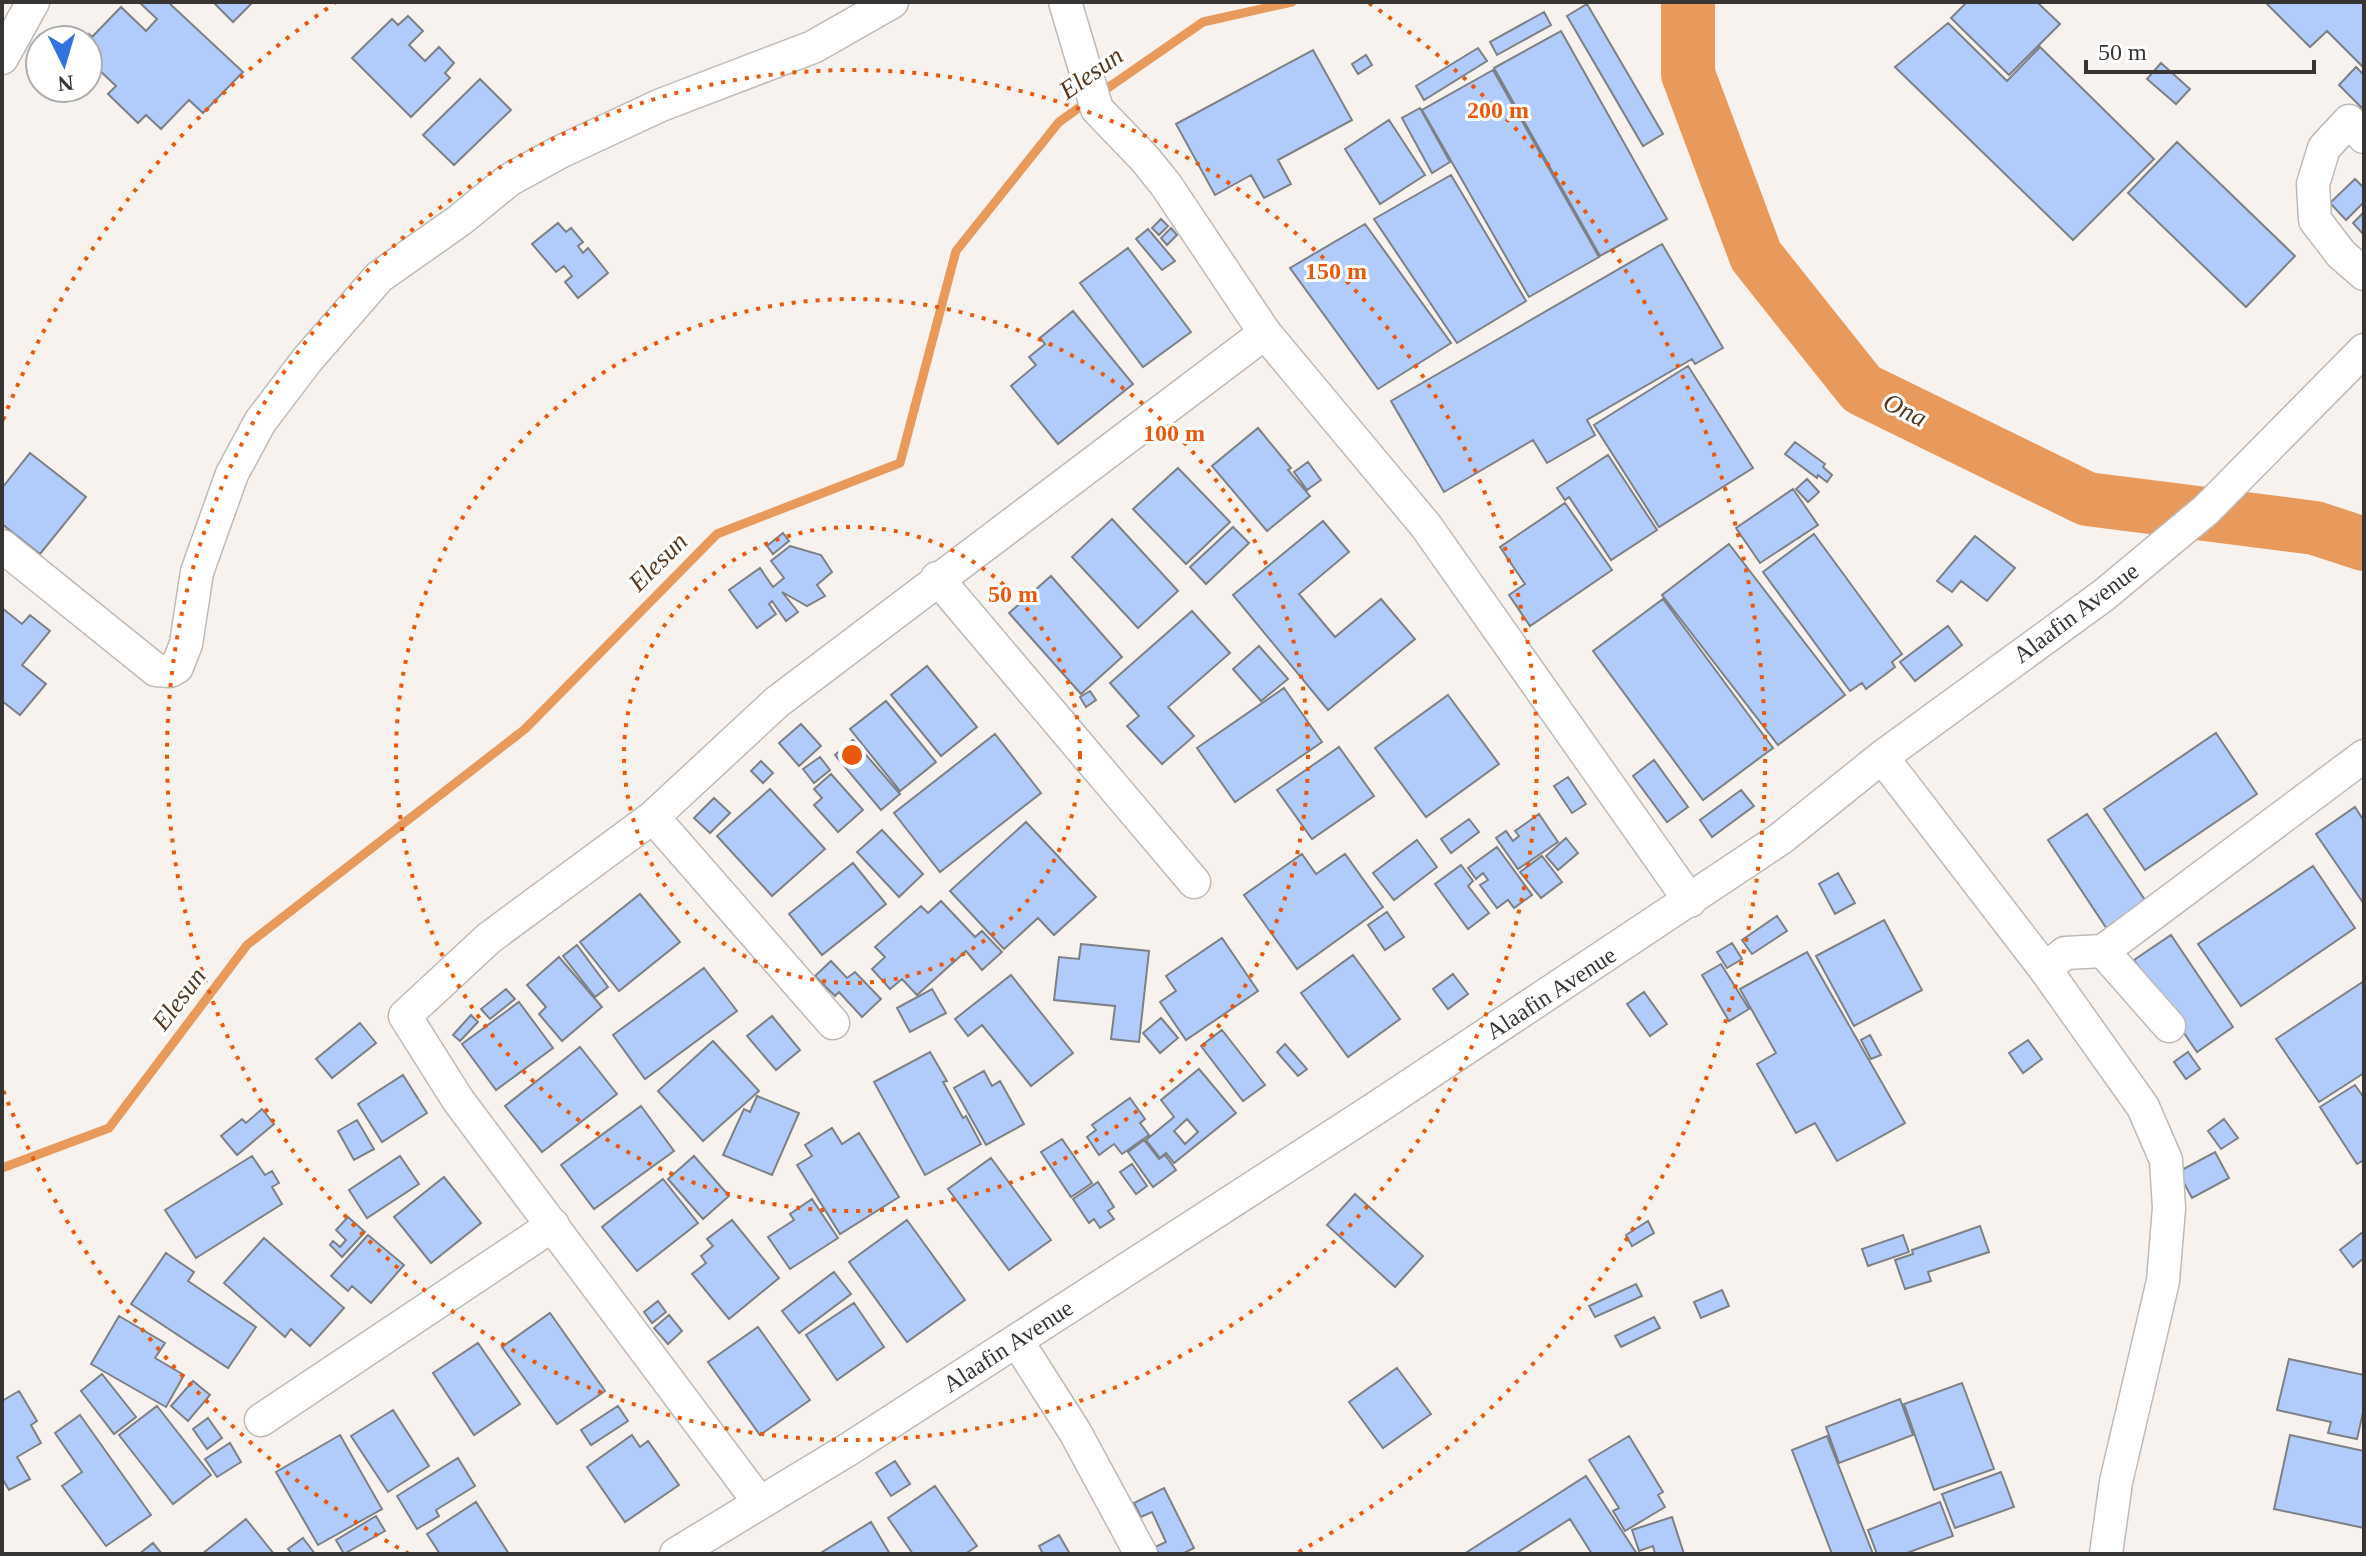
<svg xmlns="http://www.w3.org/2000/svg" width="2366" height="1556" viewBox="0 0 2366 1556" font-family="'Times New Roman',serif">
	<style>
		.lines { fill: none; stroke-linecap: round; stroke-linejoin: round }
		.stream { stroke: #e79a5c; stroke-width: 9 }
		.river { stroke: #e79a5c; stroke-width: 54 }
		.building { fill: #b1ccfb; stroke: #7d8085; stroke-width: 2; fill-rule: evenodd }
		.minor-casing { stroke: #bfbab6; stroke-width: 35 }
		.minor { stroke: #fff; stroke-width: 32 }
		.ring { fill: none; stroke: #e8590c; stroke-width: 4; stroke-dasharray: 4 8 }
		.labels { text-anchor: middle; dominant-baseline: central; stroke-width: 6; stroke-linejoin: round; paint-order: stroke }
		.street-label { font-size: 24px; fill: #373533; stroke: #fff }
		.water-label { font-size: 26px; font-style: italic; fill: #56371c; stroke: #fff }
		.centre { fill: #e8590c; stroke: #fff; stroke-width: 4 }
		.ring-label { font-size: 24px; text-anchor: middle; font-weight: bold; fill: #e8590c; stroke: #fff; stroke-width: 6; stroke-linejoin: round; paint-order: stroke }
	</style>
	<rect width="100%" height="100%" fill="#f8f2ee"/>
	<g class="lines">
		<path class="stream" d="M1099,94L1203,22L1292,2
			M2,1168L109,1128L247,945L525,729L717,534L900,463L956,251L1059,122L1087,102"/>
		<path class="river" d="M1688,2V74L1756,256L1862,389L2087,499L2315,528L2364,544"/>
	</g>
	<path class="building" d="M139,2H168L243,72L203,113L189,100L161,129L146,115L138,123L108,94L116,86L97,68L91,75L88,72V40H83L89,34L92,37L121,7L146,31L157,19Z
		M213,2H253L233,22Z
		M1967,2H2037L2060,24L2009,75L1951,18Z
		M2265,2H2364V68L2327,31L2310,47Z
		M1587,4L1663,134L1643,146L1567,16Z
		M1544,12L1551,25L1497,55L1490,42Z
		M408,16L423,31L409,45L425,61L439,47L454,63L445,73L450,78L411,117L352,58L392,19L398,25Z
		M1948,23L2007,81L2040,47L2154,159L2073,240L1895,67Z
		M1561,31L1667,219L1600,256L1494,68Z
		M1478,48L1487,61L1424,100L1416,86Z
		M1313,50L1352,120L1278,160L1291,184L1264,198L1251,175L1215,195L1176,124Z
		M1366,55L1372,65L1358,74L1352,64Z
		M2161,63L2190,89L2176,104L2147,79Z
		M2356,67L2364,75V110L2339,85Z
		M1493,70L1599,257L1529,297L1422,110Z
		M480,79L511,110L454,165L423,135Z
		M1420,108L1450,162L1432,173L1402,118Z
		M1389,120L1425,175L1380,204L1345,149Z
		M2177,142L2295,256L2246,307L2128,193Z
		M1451,175L1526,301L1457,343L1374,219Z
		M2355,179L2364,188V202L2346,220L2330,203Z
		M2364,212V235L2353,223Z
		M1161,219L1168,226L1159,235L1152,228Z
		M558,223L566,232L571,228L583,242L578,246L583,253L588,248L608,273L578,298L565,282L572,276L564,266L556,272L532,244Z
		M1365,224L1451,343L1378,389L1290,268Z
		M1171,228L1177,235L1167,245L1161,238Z
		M1148,229L1175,261L1162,270L1136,239Z
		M1662,244L1723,348L1695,364L1692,359L1587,420L1595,435L1547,463L1533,440L1444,492L1391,401Z
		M1128,248L1191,332L1143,367L1080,283Z
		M1073,311L1133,384L1058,444L1011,386L1036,365L1029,357L1045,344L1040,338Z
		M1688,366L1753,468L1659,527L1594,425Z
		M1258,428L1291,468L1288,470L1310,496L1267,531L1212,466Z
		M1795,442L1825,464L1823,467L1832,475L1827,482L1818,475L1817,478L1785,454Z
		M30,453L86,497L40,554L2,524V488Z
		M1608,455L1657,530L1611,560L1569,497L1565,500L1557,488Z
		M1308,462L1321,480L1307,490L1294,472Z
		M1178,468L1230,522L1186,564L1133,509Z
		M1807,479L1819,492L1808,502L1796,489Z
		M1793,489L1818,525L1760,563L1736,528Z
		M1565,503L1612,570L1530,626L1509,595L1525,584L1500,547Z
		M1112,519L1178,591L1138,628L1072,557Z
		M1323,521L1349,552L1299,594L1335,637L1381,599L1415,639L1328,710L1233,595Z
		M1233,527L1249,543L1206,584L1190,567Z
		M783,533L789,541L773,554L767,546Z
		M1814,534L1902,654L1892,662L1895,667L1866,689L1862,683L1850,691L1763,572Z
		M1975,536L2015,568L1987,601L1961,581L1952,592L1937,581Z
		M1729,544L1845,695L1778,745L1662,595Z
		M790,546L821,555L832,572L817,585L825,596L807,606L782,592L798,612L786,621L772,601L769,604L776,614L757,628L729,590L760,568L773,587L784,578L771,561Z
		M1051,576L1122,657L1081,694L1009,613Z
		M1663,599L1773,748L1703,800L1593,651Z
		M2,608L22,624L30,615L50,631L22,665L46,684L20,715L2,701Z
		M1192,611L1230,653L1168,707L1194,736L1162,764L1127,726L1139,716L1110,683Z
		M1948,626L1962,645L1915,681L1900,662Z
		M1259,646L1288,679L1261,701L1233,669Z
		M927,666L977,727L941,756L891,695Z
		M1284,688L1322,742L1235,802L1197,748Z
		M1090,691L1096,700L1086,707L1080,697Z
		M1448,695L1499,764L1426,817L1375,748Z
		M886,701L936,762L900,791L850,729Z
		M801,724L821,746L799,766L779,743Z
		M2216,733L2257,794L2145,870L2104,809Z
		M995,734L1041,793L940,872L894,813Z
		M853,740L900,794L881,810L835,755Z
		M1339,747L1374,796L1312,839L1277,790Z
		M820,757L830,770L814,783L803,769Z
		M1654,760L1688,807L1667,822L1633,776Z
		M761,761L773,773L763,783L751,771Z
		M831,774L863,810L838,832L814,805L822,798L814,789Z
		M1568,777L1586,804L1572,813L1554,786Z
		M770,789L825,849L772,896L717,836Z
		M1741,790L1754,806L1712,837L1700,820Z
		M714,798L730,813L710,833L694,818Z
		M2355,807L2364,821V904L2316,834Z
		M1539,814L1558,842L1518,869L1496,838L1506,831L1513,841L1519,836L1515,831Z
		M2087,814L2147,903L2107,929L2048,840Z
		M1469,819L1479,832L1451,853L1441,839Z
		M1026,822L1096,897L1054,935L1038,918L1004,949L950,891Z
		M882,830L923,874L899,897L857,852Z
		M1566,838L1578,853L1558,870L1546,856Z
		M1417,840L1437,867L1394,900L1373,873Z
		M1497,847L1532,895L1514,908L1508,900L1497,908L1480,885L1488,880L1483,873L1476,879L1468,868Z
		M1302,854L1316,874L1345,854L1383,907L1297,969L1244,895Z
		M1542,856L1562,882L1541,898L1520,872Z
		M853,863L886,904L822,955L789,914Z
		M1461,865L1473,881L1468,886L1489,913L1468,929L1435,884Z
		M2313,866L2355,928L2241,1006L2198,944Z
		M1838,873L1855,903L1835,914L1819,884Z
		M640,894L680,942L619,991L580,942Z
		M941,901L975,937L982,931L1002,952L982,970L966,951L917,995L902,979L890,989L872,969L885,957L875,947L921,906L928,913Z
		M1387,912L1404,937L1385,950L1368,925Z
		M1777,916L1787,931L1752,954L1742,940Z
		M1884,920L1922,990L1854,1026L1816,956Z
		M2171,935L2233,1027L2197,1052L2134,960Z
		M1222,938L1258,991L1186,1040L1160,1002L1176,991L1166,976Z
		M1732,943L1742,959L1727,968L1717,952Z
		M1081,944L1149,951L1139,1042L1111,1039L1115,1006L1054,1000L1059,957L1079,959Z
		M577,945L608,987L595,997L563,956Z
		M1807,952L1905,1123L1837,1161L1815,1123L1796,1133L1757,1064L1776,1053L1740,989Z
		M1353,955L1400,1019L1348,1057L1301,993Z
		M559,957L602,1007L562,1041L539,1014L546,1007L527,985Z
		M831,961L847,978L855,972L881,999L862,1017L839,992L835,996L815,976Z
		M1721,964L1749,1009L1729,1021L1702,975Z
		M704,968L737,1011L645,1079L613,1035Z
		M1453,974L1468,994L1448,1009L1433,989Z
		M1011,975L1073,1053L1031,1086L982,1025L968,1036L955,1019Z
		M2364,981V1073L2319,1102L2276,1039Z
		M506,989L515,999L490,1019L481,1009Z
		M932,989L946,1013L910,1032L897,1008Z
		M1644,992L1667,1024L1650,1036L1627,1004Z
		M519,1002L553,1048L496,1090L462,1044Z
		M471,1015L478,1022L460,1041L453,1035Z
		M772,1016L800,1050L776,1070L747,1036Z
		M1161,1018L1178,1038L1160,1053L1143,1033Z
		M360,1023L376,1043L332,1078L316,1059Z
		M1222,1030L1265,1085L1243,1101L1201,1046Z
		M1870,1035L1881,1055L1871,1059L1861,1040Z
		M2028,1040L2042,1059L2023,1073L2009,1053Z
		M713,1041L759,1091L703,1141L658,1091Z
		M1285,1044L1307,1069L1298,1076L1277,1052Z
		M580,1047L617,1094L542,1152L505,1106Z
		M930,1052L947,1081L943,1082L963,1118L966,1116L981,1144L925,1175L874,1082Z
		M2188,1052L2200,1069L2186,1079L2174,1062Z
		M1199,1069L1236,1113L1174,1163L1166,1153L1160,1158L1146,1140L1174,1117L1161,1100ZM1187,1119L1198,1132L1185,1144L1174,1131Z
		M984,1071L992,1086L1000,1081L1024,1124L986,1145L954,1088Z
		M403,1075L427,1113L382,1142L358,1104Z
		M2355,1085L2364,1098V1160L2357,1164L2320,1107Z
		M757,1096L799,1113L772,1175L723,1155L744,1109L750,1112Z
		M1130,1098L1145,1119L1140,1123L1149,1135L1122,1154L1114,1144L1099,1155L1087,1137L1096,1130L1092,1125Z
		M641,1106L674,1151L594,1209L561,1165Z
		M262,1109L274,1124L237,1155L221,1136L242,1119L246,1123Z
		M2224,1119L2238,1138L2221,1149L2208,1131Z
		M357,1120L374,1149L354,1160L338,1131Z
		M832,1128L842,1144L859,1133L899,1197L840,1234L797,1165L812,1156L805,1145Z
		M1062,1139L1092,1183L1071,1197L1041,1152Z
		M1144,1140L1159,1159L1165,1155L1176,1170L1153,1187L1128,1152Z
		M2215,1152L2229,1178L2192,1198L2178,1172Z
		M252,1156L265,1175L272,1171L279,1183L272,1187L282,1204L196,1258L165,1210Z
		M400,1156L419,1184L367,1218L349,1190Z
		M694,1156L729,1196L703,1219L668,1179Z
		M991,1158L1051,1240L1009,1270L948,1189Z
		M1132,1164L1147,1186L1136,1194L1120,1172Z
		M444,1177L481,1223L431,1263L394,1217Z
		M663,1179L698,1223L637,1271L602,1227Z
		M1098,1182L1114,1207L1108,1211L1114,1219L1100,1228L1094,1219L1089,1223L1073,1199Z
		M1355,1194L1423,1256L1395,1287L1327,1225Z
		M812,1199L838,1238L790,1269L768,1237L794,1220L790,1214Z
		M348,1217L365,1232L342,1257L330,1245L333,1241L340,1247L346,1240L336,1230Z
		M732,1220L779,1278L729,1319L692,1274L706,1263L701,1256L713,1246L707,1239Z
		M907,1220L965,1300L907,1342L849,1262Z
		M1648,1221L1654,1233L1632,1246L1626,1235Z
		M1980,1226L1989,1252L1928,1272L1931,1281L1905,1289L1895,1260L1913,1254L1912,1250Z
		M2364,1231V1258L2353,1267L2340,1250Z
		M368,1235L404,1265L371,1303L352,1286L348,1291L331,1276Z
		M1903,1235L1909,1252L1868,1266L1862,1249Z
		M264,1238L344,1308L310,1346L291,1329L285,1337L224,1283Z
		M166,1253L194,1272L188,1281L256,1327L228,1368L131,1304Z
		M834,1272L851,1294L799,1333L782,1311Z
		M1636,1284L1642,1296L1595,1317L1589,1306Z
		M1722,1290L1729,1306L1701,1318L1694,1302Z
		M658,1301L666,1312L652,1323L644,1312Z
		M854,1303L884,1347L837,1380L806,1335Z
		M550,1313L605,1391L557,1424L502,1347Z
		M669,1315L682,1331L668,1344L654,1328Z
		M119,1316L165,1343L155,1358L184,1375L166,1407L91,1364Z
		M1654,1317L1660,1328L1621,1347L1615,1336Z
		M758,1327L810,1400L760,1435L708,1362Z
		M478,1343L520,1404L474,1435L433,1373Z
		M2289,1359L2364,1375V1408L2357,1439L2328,1433L2331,1422L2277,1410Z
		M1397,1368L1431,1414L1383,1448L1349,1402Z
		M102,1374L136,1417L114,1434L81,1391Z
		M193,1381L210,1395L188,1421L171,1406Z
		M1962,1383L1994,1469L1934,1490L1904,1404Z
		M19,1391L37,1421L31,1425L41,1443L17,1457L30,1479L9,1490L2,1478V1401Z
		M1900,1399L1913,1435L1839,1463L1826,1427Z
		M157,1406L211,1475L173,1504L119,1435Z
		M618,1406L628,1421L591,1445L581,1430Z
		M393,1410L429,1466L388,1492L351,1436Z
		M80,1415L151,1515L106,1546L62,1486L82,1472L55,1433Z
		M208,1418L222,1438L207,1449L193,1429Z
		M340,1435L382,1509L318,1545L276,1472Z
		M632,1435L640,1447L648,1441L679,1485L625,1522L587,1467Z
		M2290,1435L2364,1451V1528L2274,1509Z
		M1629,1436L1663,1492L1658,1495L1665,1507L1625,1531L1613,1511L1619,1508L1589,1460Z
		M1827,1436L1873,1554H1832L1792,1450Z
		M230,1443L241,1462L217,1477L205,1459Z
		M458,1458L475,1486L436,1510L439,1516L417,1529L397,1496Z
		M895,1461L910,1484L891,1496L876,1473Z
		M2001,1472L2014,1507L1955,1528L1942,1494Z
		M1586,1476L1637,1554H1592L1570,1519L1515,1554H1464Z
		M935,1486L977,1546L965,1554H913L888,1518Z
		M1164,1488L1194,1548L1182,1554H1159L1155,1547L1166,1542L1152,1512L1141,1517L1134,1503Z
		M476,1502L509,1554H440L427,1534Z
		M1940,1502L1953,1536L1904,1554H1877L1868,1530Z
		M376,1516L385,1531L344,1554L336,1540Z
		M1672,1517L1684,1554H1655L1653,1546L1639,1551L1632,1530Z
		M246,1519L274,1554H202Z
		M871,1522L890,1554H819Z
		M1059,1535L1070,1554H1043L1039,1546Z
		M303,1538L315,1554H292L288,1549Z
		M153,1543L162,1554H139Z"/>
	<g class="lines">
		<g class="minor-casing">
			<path id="minor" d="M1065,2L1097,109L1145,159L1166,185L1265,333L1426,526L1690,901
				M2,58L33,2
				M2364,137L2349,121L2324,148L2313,184L2315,220L2341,254L2364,274
				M2,546L156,670L170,671L177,667L186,644L197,572L232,474L260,422L307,360L379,277L460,220L509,180L560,152L661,105L813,47L892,2
				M937,578L1194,882
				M1882,757L2045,969L2143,1107L2166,1160L2169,1208L2163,1281L2116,1482L2106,1554
				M653,817L833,1023
				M2103,951L2169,1026
				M2045,969L2065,953L2103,951L2364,756
				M1017,1341L1075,1432L1141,1554
				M261,1420L553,1225
				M759,1502L458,1100L405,1016L489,938L653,817L777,702L1265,333
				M676,1554L849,1449L1376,1108L1780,839L1882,757L2104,595L2206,510L2364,350"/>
		</g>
		<use href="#minor" class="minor"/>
	</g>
	<g class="ring">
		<circle cx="852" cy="755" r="228"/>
		<circle cx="852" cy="755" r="456"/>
		<circle cx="852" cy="755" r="685"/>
		<path d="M409 1554A913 913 0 0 1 3 1090M3 420A913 913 0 0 1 335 3M1369 3A913 913 0 0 1 1295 1554"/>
	</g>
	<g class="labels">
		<g class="street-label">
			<text transform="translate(2076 613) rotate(-37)">Alaafin Avenue</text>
			<text transform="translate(1551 993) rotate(-33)">Alaafin Avenue</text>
			<text transform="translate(1008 1346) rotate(-33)">Alaafin Avenue</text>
		</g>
		<g class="water-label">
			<text transform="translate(1091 73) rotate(-35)">Elesun</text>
			<text transform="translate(1905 410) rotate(26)">Ona</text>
			<text transform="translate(658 562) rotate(-45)">Elesun</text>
			<text transform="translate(179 999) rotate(-53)">Elesun</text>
		</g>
	</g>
	<circle cx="852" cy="755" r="12" class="centre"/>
	<g class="ring-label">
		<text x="1498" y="118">200 m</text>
		<text x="1336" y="279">150 m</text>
		<text x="1174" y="441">100 m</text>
		<text x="1013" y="602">50 m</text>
	</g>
	<rect width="2366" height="1556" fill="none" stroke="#373533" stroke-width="8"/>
	<g transform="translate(64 64) rotate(175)"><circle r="38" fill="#ffffff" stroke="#afaead" stroke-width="2"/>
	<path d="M0-6L14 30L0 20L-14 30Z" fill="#3472e0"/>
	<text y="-12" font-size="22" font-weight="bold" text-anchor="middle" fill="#373533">N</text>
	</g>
	<path d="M2086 60v12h228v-12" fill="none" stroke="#373533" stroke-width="4"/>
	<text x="2098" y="60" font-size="24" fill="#373533" stroke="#ffffff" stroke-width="6" paint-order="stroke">50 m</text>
</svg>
